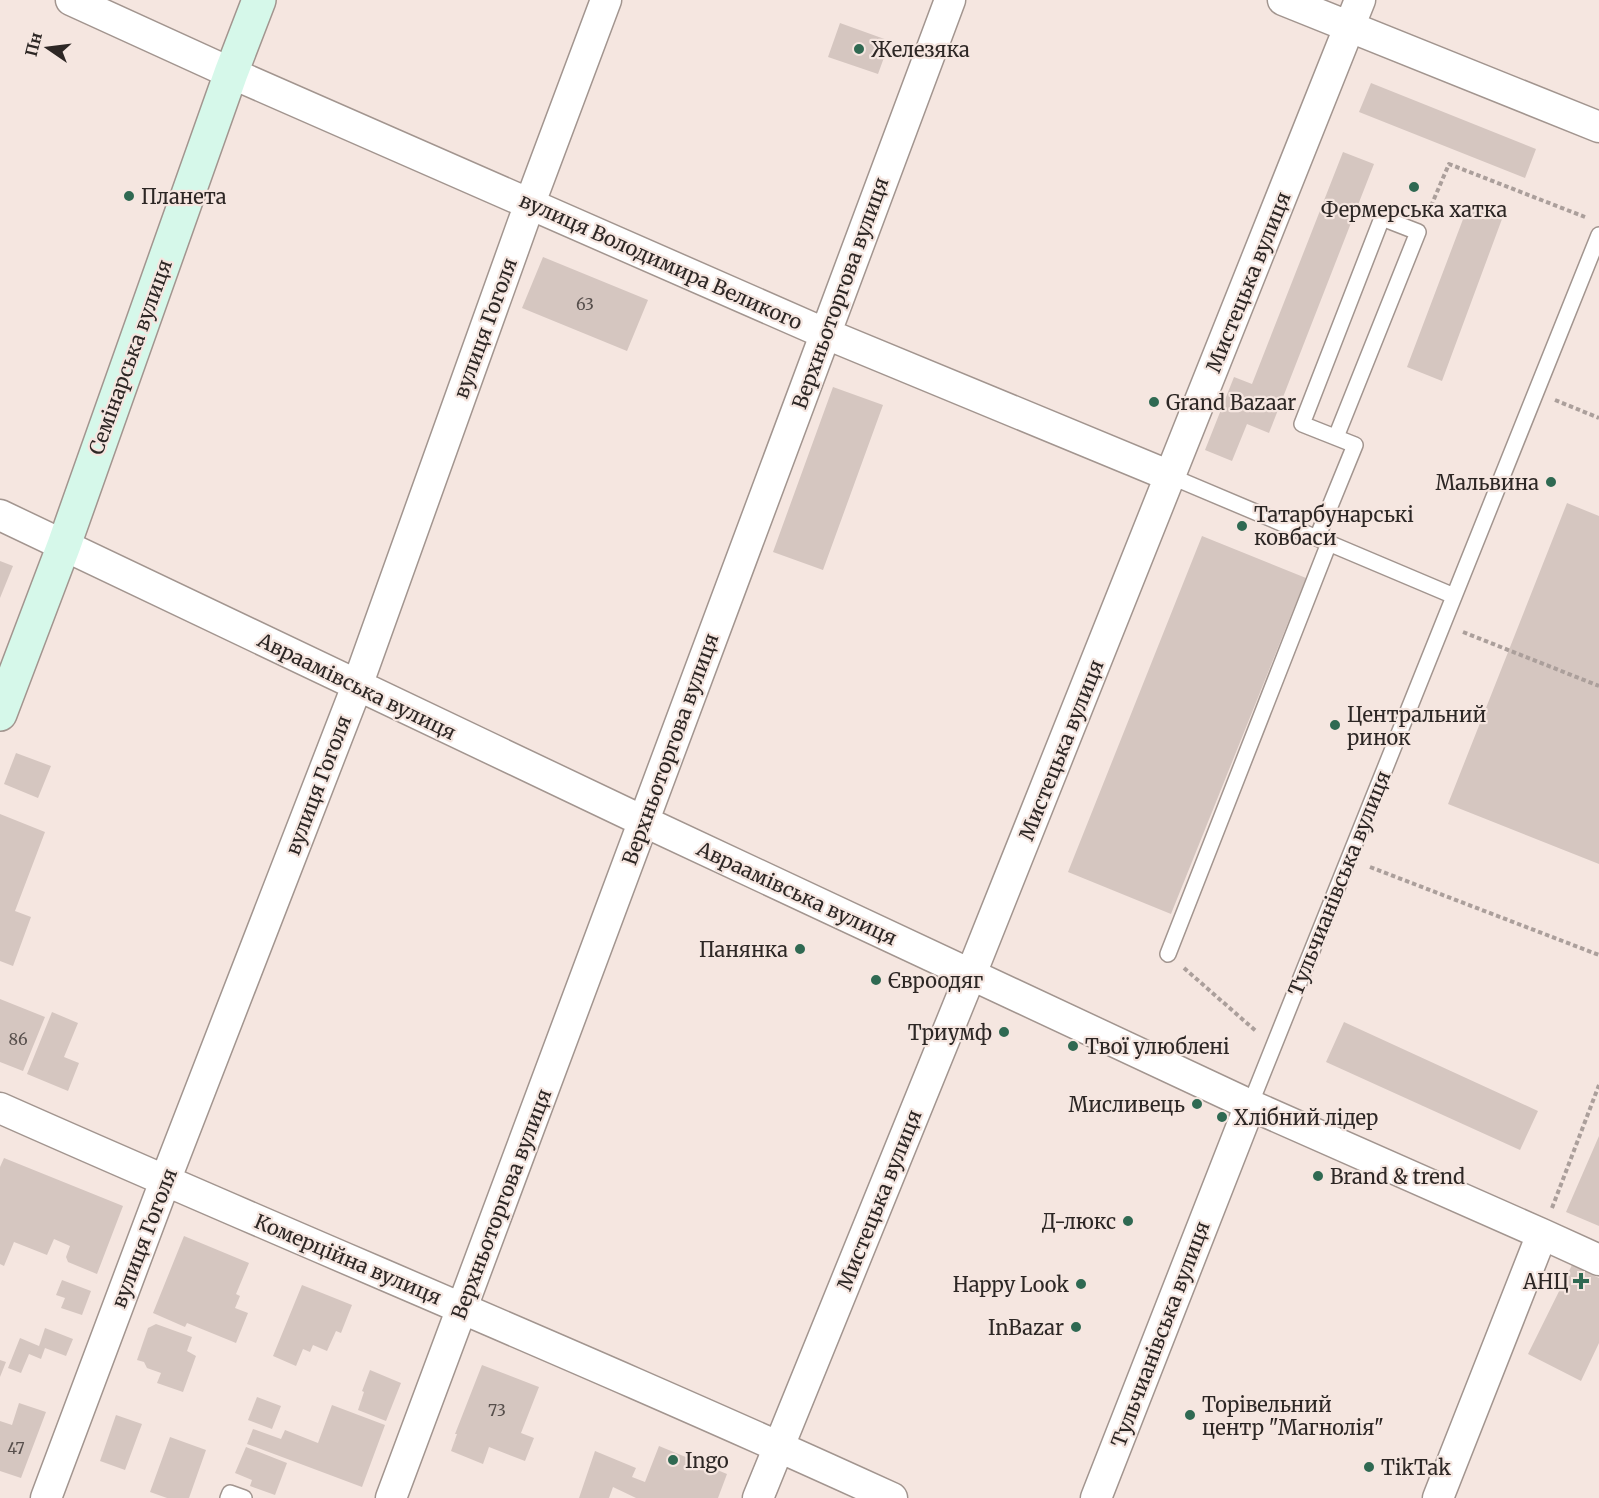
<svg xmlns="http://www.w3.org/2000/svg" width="1599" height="1498" viewBox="0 0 1599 1498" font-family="Merriweather,serif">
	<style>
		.building { fill: #d5c6c0 }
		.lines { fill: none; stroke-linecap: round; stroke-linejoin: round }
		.service-casing { stroke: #a2958f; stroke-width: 18 }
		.minor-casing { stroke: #a2958f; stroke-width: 33 }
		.secondary-casing { stroke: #a2958f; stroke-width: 36 }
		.path { stroke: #ab9f9b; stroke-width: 4; stroke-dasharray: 4.5 3; stroke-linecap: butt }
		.service { stroke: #fff; stroke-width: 15 }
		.minor { stroke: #fff; stroke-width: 30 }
		.secondary { stroke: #d6f8ea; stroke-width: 33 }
		.poi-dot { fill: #2f6952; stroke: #f5e6e0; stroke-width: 2 }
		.labels { text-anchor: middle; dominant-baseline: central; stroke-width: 4.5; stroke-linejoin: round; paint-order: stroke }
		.number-label { font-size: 16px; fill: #574f4c }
		.poi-label { font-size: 20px; fill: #2d2725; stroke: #f5e6e0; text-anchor: start }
		.street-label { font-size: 20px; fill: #2d2725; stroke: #f5e6e0 }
	</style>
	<rect width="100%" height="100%" fill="#f5e6e0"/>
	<path class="building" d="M840,23L890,41L878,74L828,57Z
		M1371,83L1536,149L1525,178L1359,112Z
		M1343,152L1374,164L1269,433L1247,424L1232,461L1205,450L1234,377L1252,384Z
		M1468,206L1502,219L1442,381L1407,367Z
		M543,257L648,300L627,351L522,308Z
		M833,387L883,405L823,570L773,552Z
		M1567,503L1599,516V864L1448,804Z
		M1202,536L1306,578L1171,914L1068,872Z
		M0,561L13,566L0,598Z
		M16,753L51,766L38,798L4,784Z
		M0,814L45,832L15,911L31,917L13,966L0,961Z
		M0,999L45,1017L23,1071L0,1062Z
		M52,1012L78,1023L64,1057L79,1063L68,1091L27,1074Z
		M1344,1022L1538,1111L1520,1150L1326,1062Z
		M1599,1136V1226L1566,1212Z
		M4,1158L123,1206L97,1274L68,1262L66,1257L70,1246L54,1239L47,1255L14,1242L4,1266L0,1264V1167Z
		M184,1236L249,1263L236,1294L240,1296L235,1308L248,1313L236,1343L187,1323L185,1327L153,1313Z
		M1572,1265L1599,1278V1343L1581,1381L1528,1354Z
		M62,1280L91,1291L82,1315L61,1308L65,1298L56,1295Z
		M302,1285L352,1305L341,1333L336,1331L327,1351L313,1345L310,1352L303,1349L296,1366L273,1356Z
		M156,1324L192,1337L187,1351L196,1356L183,1392L157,1383L161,1373L147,1368L144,1362L137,1360L148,1328Z
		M45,1328L73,1339L66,1356L45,1348L41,1359L29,1354L21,1373L8,1368L20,1338L39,1346Z
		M0,1360L6,1362L0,1377Z
		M482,1365L539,1387L521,1433L534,1438L525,1461L489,1447L483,1464L451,1451L457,1434H455Z
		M370,1370L401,1383L386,1421L358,1410L364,1392L362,1391Z
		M257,1397L281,1406L272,1429L248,1420Z
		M19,1403L46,1412L21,1478L0,1471V1421L12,1425Z
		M332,1405L385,1425L362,1487L247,1444L253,1429L281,1439L285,1430L318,1443Z
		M116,1415L142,1424L125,1470L100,1461Z
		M170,1437L206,1450L189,1498H167L150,1492Z
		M659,1446L727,1474L718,1498H636L613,1487L609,1498H579L595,1451L636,1468L632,1477L645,1482Z
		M246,1447L287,1463L275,1495L250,1486L252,1480L235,1473Z"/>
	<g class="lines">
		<g class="service-casing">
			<path id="service" d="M1170,476L1454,596
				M1317,538L1355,445L1302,424L1382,218L1418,232L1336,437
				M1168,954L1329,543
				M1250,1105L1599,235
				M228,1498L230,1493L244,1498"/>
		</g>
		<g class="minor-casing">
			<path id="minor" d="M71,0L231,73L824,333L1170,476
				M1283,0L1599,127
				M0,515L643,821L1250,1105L1542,1234L1599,1260
				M0,1108C297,1240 597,1363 892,1498
				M46,1498L165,1181L357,686L530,203L606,0
				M391,1498L950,0
				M758,1498L971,974L1360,0
				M1096,1498L1250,1105
				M1438,1498L1542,1234"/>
		</g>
		<g class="secondary-casing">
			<path id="secondary" d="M0,714L64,545L231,73L259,0"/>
		</g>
		<path class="path" d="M1428,213L1449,164L1585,217
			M1555,400L1599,418
			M1463,632L1599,686
			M1370,867L1599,955
			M1184,968L1257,1032
			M1552,1208L1599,1085"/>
		<use href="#service" class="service"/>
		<use href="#minor" class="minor"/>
		<use href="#secondary" class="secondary"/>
	</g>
	<g class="poi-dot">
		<circle cx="859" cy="49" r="6"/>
		<circle cx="1414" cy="187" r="6"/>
		<circle cx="129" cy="196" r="6"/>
		<circle cx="1154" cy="402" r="6"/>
		<circle cx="1551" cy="482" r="6"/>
		<circle cx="1242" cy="526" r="6"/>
		<circle cx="1335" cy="725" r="6"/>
		<circle cx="800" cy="949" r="6"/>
		<circle cx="876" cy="980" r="6"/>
		<circle cx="1004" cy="1032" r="6"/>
		<circle cx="1073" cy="1046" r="6"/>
		<circle cx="1197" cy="1104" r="6"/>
		<circle cx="1222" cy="1117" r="6"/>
		<circle cx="1318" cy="1176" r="6"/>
		<circle cx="1128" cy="1221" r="6"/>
		<path d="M1578 1272h6v6h6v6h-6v6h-6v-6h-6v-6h6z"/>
		<circle cx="1081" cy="1284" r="6"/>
		<circle cx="1076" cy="1327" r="6"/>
		<circle cx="1190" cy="1415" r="6"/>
		<circle cx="673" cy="1460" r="6"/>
		<circle cx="1369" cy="1467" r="6"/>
	</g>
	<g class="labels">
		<g class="number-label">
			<text x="585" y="304">63</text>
			<text x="18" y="1039">86</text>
			<text x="497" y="1410">73</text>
			<text x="16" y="1448">47</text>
		</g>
		<g class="poi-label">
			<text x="871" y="49">Железяка</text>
			<text x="141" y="196">Планета</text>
			<text x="1414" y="209" text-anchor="middle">Фермерська хатка</text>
			<text x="1166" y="402">Grand Bazaar</text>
			<text x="1539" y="482" text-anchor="end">Мальвина</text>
			<text x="1254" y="514">Татарбунарські<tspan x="1254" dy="23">ковбаси</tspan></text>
			<text x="1347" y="714">Центральний<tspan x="1347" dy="23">ринок</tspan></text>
			<text x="788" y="949" text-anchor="end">Панянка</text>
			<text x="888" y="980">Євроодяг</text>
			<text x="992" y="1032" text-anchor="end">Триумф</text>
			<text x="1085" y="1046">Твої улюблені</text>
			<text x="1185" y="1104" text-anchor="end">Мисливець</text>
			<text x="1234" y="1117">Хлібний лідер</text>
			<text x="1330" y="1176">Brand &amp; trend</text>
			<text x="1116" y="1221" text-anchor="end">Д-люкс</text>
			<text x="1569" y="1281" text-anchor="end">АНЦ</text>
			<text x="1069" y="1284" text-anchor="end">Happy Look</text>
			<text x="1064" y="1327" text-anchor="end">InBazar</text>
			<text x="1202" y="1404">Торівeльний<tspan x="1202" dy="23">центр "Магнолія"</tspan></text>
			<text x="685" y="1460">Ingo</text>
			<text x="1381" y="1467">TikTak</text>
		</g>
		<g class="street-label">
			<text transform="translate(661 261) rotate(24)">вулиця Володимира Великого</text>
			<text transform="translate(1248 282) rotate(-68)">Мистецька вулиця</text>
			<text transform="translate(840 293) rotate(-70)">Верхньоторгова вулиця</text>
			<text transform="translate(485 328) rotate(-70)">вулиця Гоголя</text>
			<text transform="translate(130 357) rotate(-70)">Семінарська вулиця</text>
			<text transform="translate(357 686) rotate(26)">Авраамівська вулиця</text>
			<text transform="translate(670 749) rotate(-70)">Верхньоторгова вулиця</text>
			<text transform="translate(1061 750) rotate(-68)">Мистецька вулиця</text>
			<text transform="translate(318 785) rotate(-69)">вулиця Гоголя</text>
			<text transform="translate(1339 883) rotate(-68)">Тульчианівська вулиця</text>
			<text transform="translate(797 893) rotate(25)">Авраамівська вулиця</text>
			<text transform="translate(879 1200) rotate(-68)">Мистецька вулиця</text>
			<text transform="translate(501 1204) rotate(-69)">Верхньоторгова вулиця</text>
			<text transform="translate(144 1238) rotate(-69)">вулиця Гоголя</text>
			<text transform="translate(348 1259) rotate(23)">Комерційна вулиця</text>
			<text transform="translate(1160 1334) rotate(-69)">Тульчианівська вулиця</text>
		</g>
	</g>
	<g transform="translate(48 48) rotate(284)" stroke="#f5e6e0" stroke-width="4.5" paint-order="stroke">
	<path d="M0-4.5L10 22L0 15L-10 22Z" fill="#2d2725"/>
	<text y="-9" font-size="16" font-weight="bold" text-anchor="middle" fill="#2d2725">Пн</text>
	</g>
</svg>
